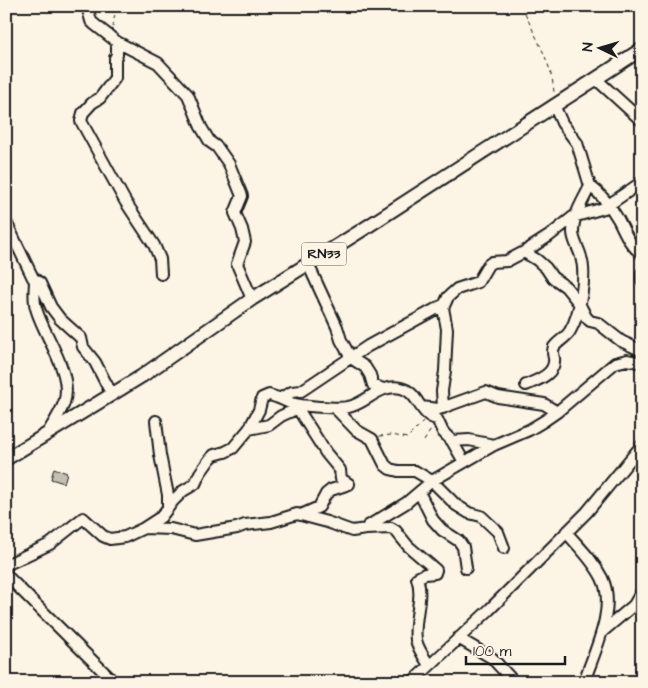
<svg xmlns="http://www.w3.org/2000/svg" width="648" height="688" viewBox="0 0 648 688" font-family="'Architects Daughter',sans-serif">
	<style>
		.building { fill: #c4c0b3; stroke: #1c1c1c }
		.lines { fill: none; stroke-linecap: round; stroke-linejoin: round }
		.minor-casing { stroke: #1c1c1c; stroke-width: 14 }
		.major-casing { stroke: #1c1c1c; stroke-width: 16 }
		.path { stroke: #1c1c1c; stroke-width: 1; stroke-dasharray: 4 4; stroke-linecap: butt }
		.minor { stroke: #fcf5e5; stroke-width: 10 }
		.major { stroke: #fcf5e5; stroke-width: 12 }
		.labels { text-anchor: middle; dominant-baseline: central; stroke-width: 4; stroke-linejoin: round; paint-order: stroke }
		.shield { fill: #fcf5e5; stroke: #5f5d58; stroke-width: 1 }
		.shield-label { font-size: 14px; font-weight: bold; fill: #1c1c1c }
	</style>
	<rect width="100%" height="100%" fill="#fcf5e5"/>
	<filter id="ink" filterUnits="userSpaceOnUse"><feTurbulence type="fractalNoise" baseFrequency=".02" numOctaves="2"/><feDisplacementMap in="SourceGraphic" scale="10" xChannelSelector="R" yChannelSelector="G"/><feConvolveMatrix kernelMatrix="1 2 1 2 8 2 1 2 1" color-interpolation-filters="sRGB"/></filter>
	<g filter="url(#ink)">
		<path class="building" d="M54,468L67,473L64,483L51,479Z"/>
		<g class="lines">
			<g class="minor-casing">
				<path id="minor" d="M87,6L91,21L94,24L117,42L158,63L188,95L201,127L210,142L217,147L229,164L242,196L235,213L242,229L245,242L237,264L252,299
					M117,42V55L115,58V78L100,98L92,103L83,113L81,121L125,201L154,245L160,259L161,274
					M596,79L642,121
					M590,186C601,194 611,207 618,219C625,232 629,245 642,254
					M6,222L33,278L40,283L51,307L60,319L81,338L83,347L95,362L112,395
					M524,252L537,260L546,268L552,277L566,287L579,303L586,317L590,321L598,323L621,341L640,350
					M308,264L337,327L341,340L351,358L365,367L370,375L373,385L383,389
					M642,273V280
					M35,280C35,289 33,299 36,308C43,335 74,373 64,403C60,414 53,424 47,434
					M526,385C538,380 556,374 554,358C553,354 552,351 554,347C558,341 566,338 570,331C580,314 587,276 581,257C579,248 573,241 573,232C573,215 583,201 590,186L577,143L562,123L554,105
					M281,398L292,392L301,391L368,346L445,304
					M421,407L439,409L486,392L498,397L544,404L557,412
					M443,408L442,391L445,371L447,329L443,308L448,297L457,289L478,282L488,265L492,262L507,261L524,252L549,236L573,217L604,208L642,182
					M298,409L326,453L340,470L341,479L349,484L331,490L326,494L319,507L301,515
					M336,409L356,430L372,439L385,465L390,469L398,471H415L432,481L456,505L469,513L481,516L498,532L504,548
					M156,421L160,455L168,495V507
					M249,429L269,425L281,416L303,406
					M452,441L469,440L494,445
					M419,492L433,520L442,530L459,541L463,547L466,568
					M368,526L406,503L432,481L494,445L529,430L544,421L557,412L615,363L627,360L642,363
					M144,528L161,517L173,501L183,491L195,484L200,473L210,459L214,455L225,452L233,448L249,429L259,410L262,398L269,395C277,397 283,400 291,403C300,406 338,409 348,407C366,404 380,383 401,388C419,392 419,416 437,419L443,432L452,441L464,462
					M566,532C579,547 593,560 602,578C617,608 594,652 584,682
					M6,565L50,544L83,518L103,536L110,539L125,537L144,528L171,529L195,535L237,528L245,525L271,522L297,514L327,522L352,531L366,529L391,528L396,531L408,546L436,570L435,573L425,574L417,578C424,597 413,620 416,640C418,649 424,657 429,665
					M6,575L114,682
					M602,632L634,605L642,591
					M458,638L492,658L514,682
					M412,682L489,610L587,512L642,445"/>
			</g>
			<g class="major-casing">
				<path id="major" d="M6,459L142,376L252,299L359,232L642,49"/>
			</g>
			<path class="path" d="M522,6C533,34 553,63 554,94
				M113,27L116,6
				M379,436L392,435L407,438L423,422
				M424,441L432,428"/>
			<use href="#minor" class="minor"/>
			<use href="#major" class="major"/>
		</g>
	</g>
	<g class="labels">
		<rect class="shield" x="301.5" y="242.5" width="45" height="23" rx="4"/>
		<g class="shield-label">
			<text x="324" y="254">RN33</text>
		</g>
	</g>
	<rect width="648" height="688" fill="none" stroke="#fcf5e5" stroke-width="25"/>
	<rect x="12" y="12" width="623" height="663" fill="none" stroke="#1c1c1c" stroke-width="2" filter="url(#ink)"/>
	<g transform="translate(600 48) rotate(275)" stroke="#fcf5e5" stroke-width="4" paint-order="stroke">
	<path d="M0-4L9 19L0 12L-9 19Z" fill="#1c1c1c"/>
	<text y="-8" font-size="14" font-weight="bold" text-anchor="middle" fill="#1c1c1c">N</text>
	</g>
	<path d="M466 656v8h99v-8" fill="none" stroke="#1c1c1c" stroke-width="2.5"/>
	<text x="473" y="656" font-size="15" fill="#1c1c1c" stroke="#fcf5e5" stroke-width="4" paint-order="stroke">100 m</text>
</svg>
